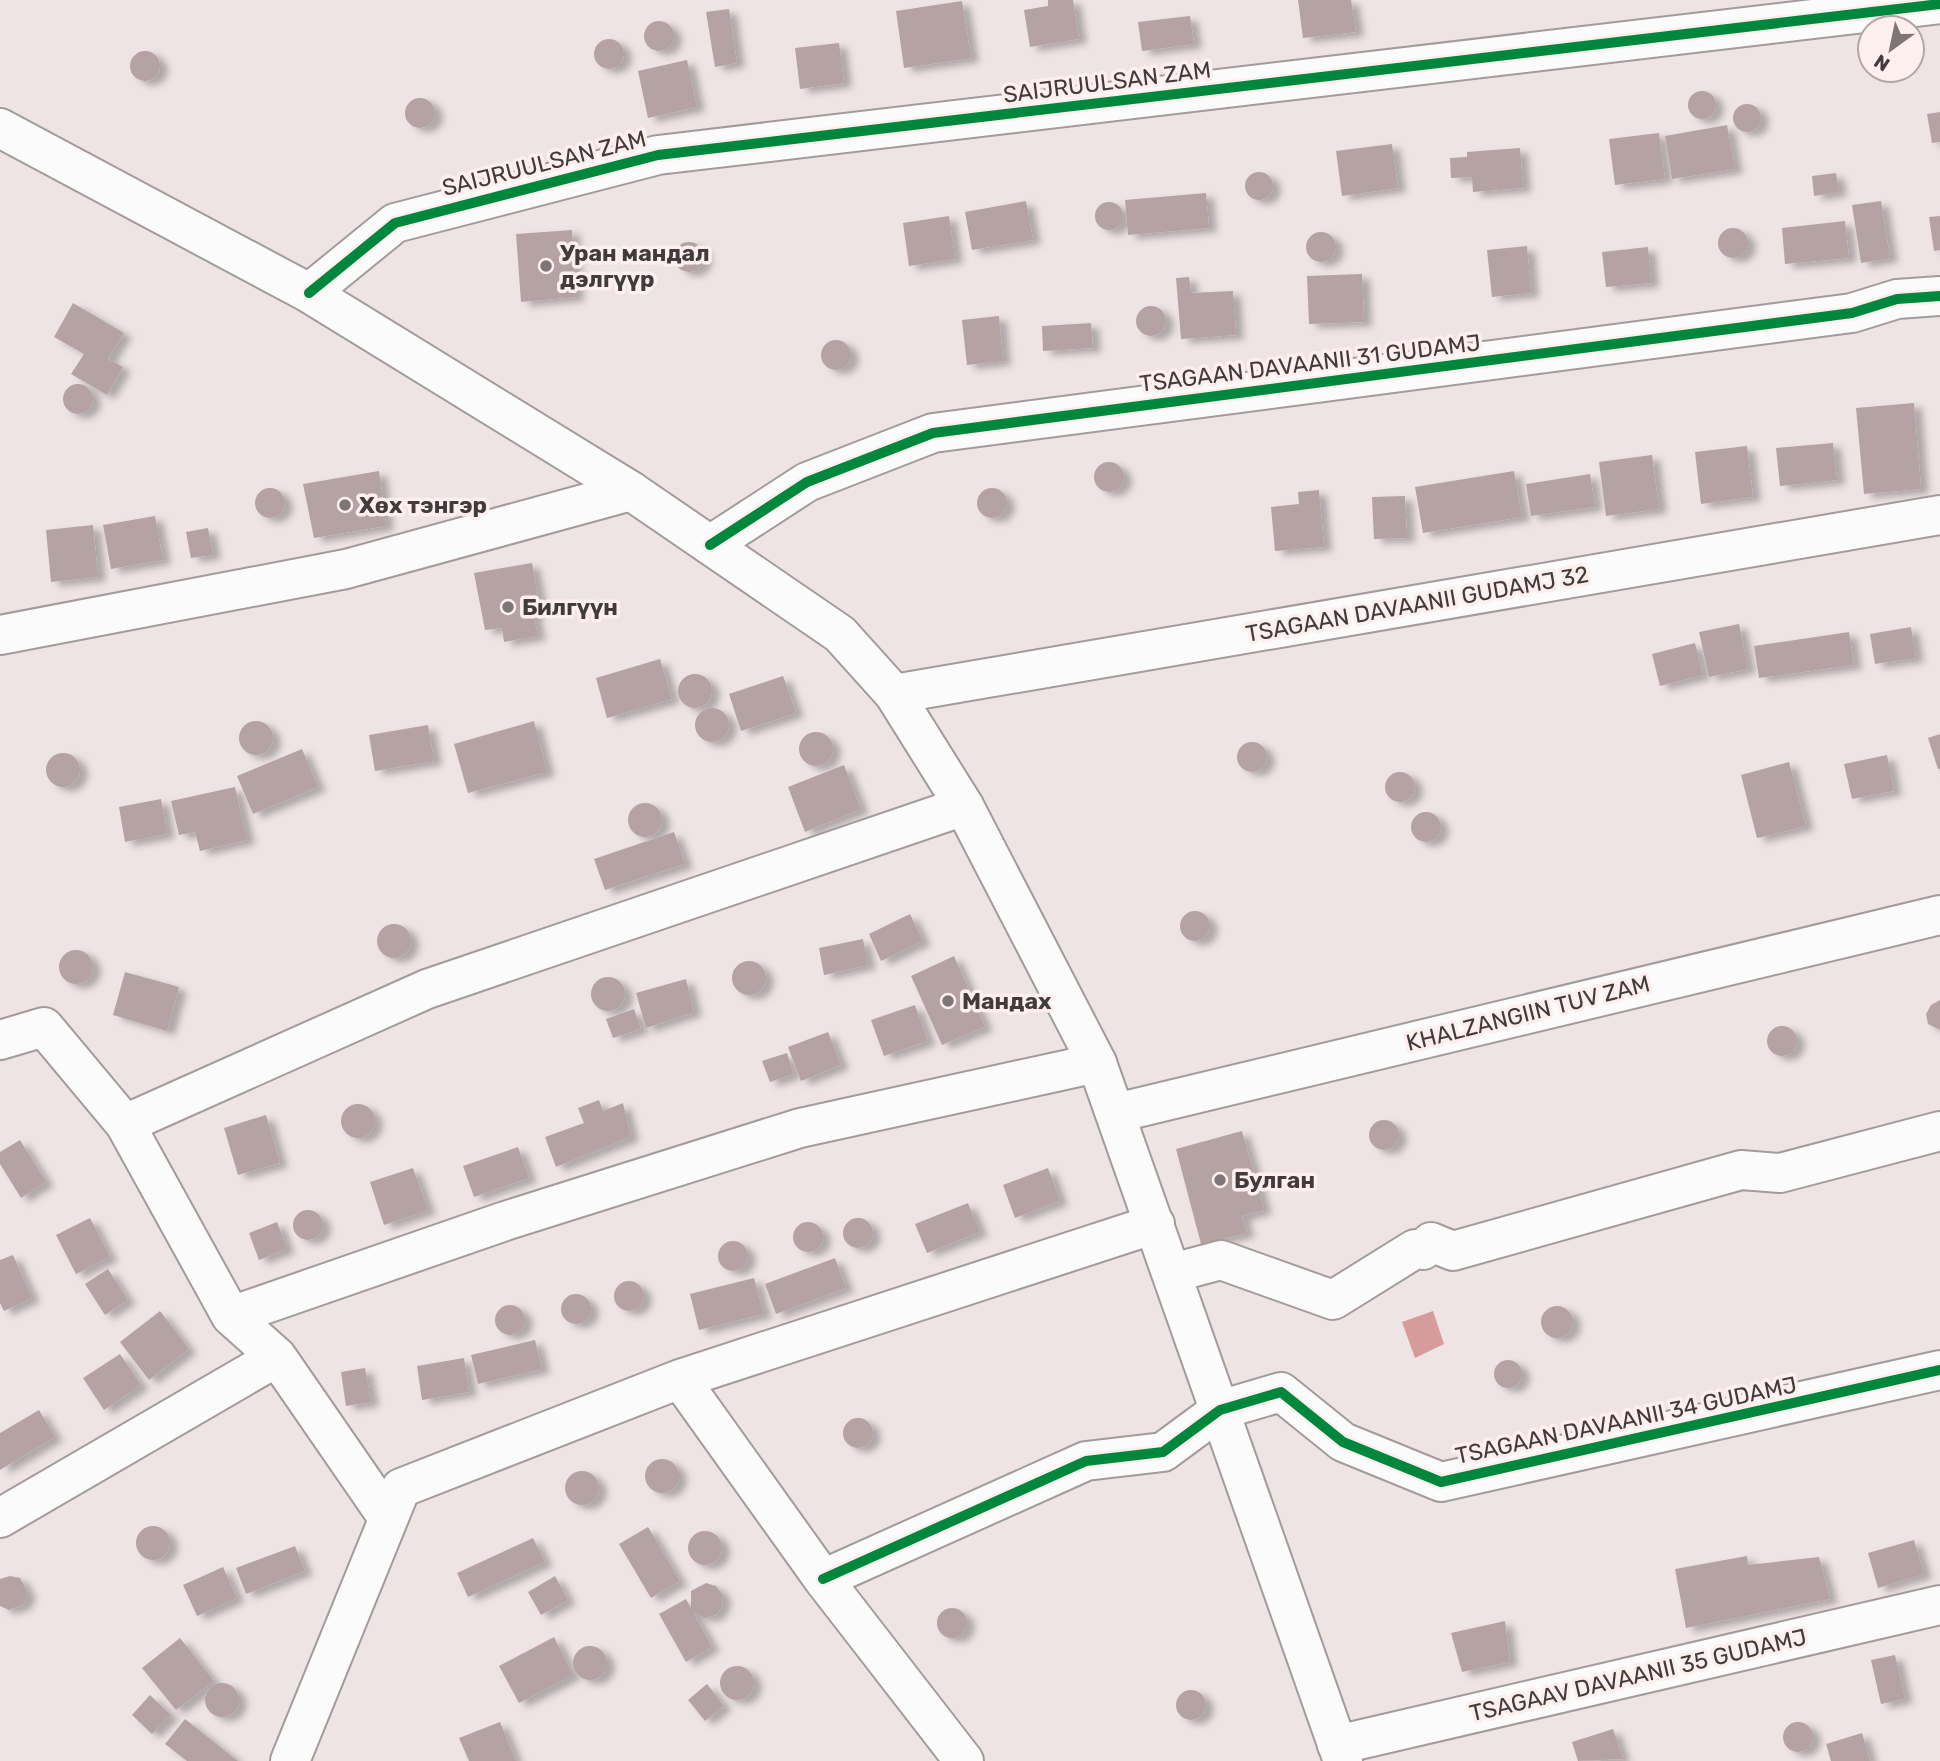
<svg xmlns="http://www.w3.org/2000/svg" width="1940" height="1761" viewBox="0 0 1940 1761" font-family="Rubik,sans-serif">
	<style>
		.water { fill: #d69c9c }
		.building { fill: #b5a3a3; filter: url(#shadow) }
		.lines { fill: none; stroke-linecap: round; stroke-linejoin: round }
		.minor-casing { stroke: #a39b9b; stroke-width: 42 }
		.tertiary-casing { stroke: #a39b9b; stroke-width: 42 }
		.trunk-casing { stroke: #a39b9b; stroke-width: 42 }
		.minor { stroke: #fcfbfb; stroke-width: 38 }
		.tertiary { stroke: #fcfbfb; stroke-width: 38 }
		.trunk { stroke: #fcfbfb; stroke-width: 38 }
		.cycleway-casing { stroke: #fdefee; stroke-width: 15 }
		.cycleway { stroke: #00873e; stroke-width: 10 }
		.poi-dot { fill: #7e7676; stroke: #fdefee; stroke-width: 2.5 }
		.labels { text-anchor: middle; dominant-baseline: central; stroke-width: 7; stroke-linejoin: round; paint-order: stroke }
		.street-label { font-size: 23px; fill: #423b3b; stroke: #fdefee }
		.poi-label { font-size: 23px; font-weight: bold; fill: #423b3b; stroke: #fdefee; text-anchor: start }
	</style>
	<defs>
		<filter id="shadow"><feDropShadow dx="8" dy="4.5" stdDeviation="3.5" flood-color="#0004"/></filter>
	</defs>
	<rect width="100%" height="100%" fill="#eee4e4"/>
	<path class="water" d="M1433,1311L1444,1344L1415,1358L1402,1322Z"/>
	<path class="building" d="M1048,0H1073L1079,39L1030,47L1024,10L1048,6Z
		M1298,0H1351L1356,32L1303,38Z
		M962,1L971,58L904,68L896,11Z
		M729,9L737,63L715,67L706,12Z
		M1190,16L1194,44L1142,51L1138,22Z
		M644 36a15 15 0 1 1 30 0a15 15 0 1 1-30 0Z
		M594 54a15 15 0 1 1 30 0a15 15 0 1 1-30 0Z
		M839,43L844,83L800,89L795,48Z
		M130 66a15 15 0 1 1 30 0a15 15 0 1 1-30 0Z
		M687,60L697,107L648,118L638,71Z
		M1688 105a14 14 0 1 1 28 0a14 14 0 1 1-28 0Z
		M405 113a15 15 0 1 1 30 0a15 15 0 1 1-30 0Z
		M1733 118a14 14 0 1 1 28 0a14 14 0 1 1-28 0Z
		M1940,112V142L1932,143L1927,114Z
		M1727,125L1735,169L1672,179L1665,136Z
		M1659,133L1665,179L1615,185L1609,139Z
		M1392,144L1398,188L1342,196L1336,151Z
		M1520,148L1523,188L1473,192L1472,177L1451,178L1450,158L1467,157V152Z
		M1245 186a14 14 0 1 1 28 0a14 14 0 1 1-28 0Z
		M1836,173L1839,192L1814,196L1812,176Z
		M1206,193L1209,228L1128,235L1125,200Z
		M1026,201L1033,240L972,250L965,212Z
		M1881,201L1890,258L1861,263L1852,205Z
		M1095 216a14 14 0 1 1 28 0a14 14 0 1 1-28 0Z
		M949,216L955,259L909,266L903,223Z
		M1940,216V250L1934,251L1929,217Z
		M1845,221L1849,258L1785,264L1782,228Z
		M1718 243a15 15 0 1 1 30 0a15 15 0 1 1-30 0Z
		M572,230L576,297L521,302L516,234Z
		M1306 247a15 15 0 1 1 30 0a15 15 0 1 1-30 0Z
		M674 257a15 15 0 1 1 30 0a15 15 0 1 1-30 0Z
		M1527,246L1531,293L1492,297L1487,250Z
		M1648,247L1651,283L1606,287L1602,252Z
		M1362,274L1364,322L1309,324L1307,276Z
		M1189,277L1191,293L1233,291L1236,335L1181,339L1176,278Z
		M73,303L124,333L108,359L123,367L107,395L71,374L84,354L54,337Z
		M1136 321a15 15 0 1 1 30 0a15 15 0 1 1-30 0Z
		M999,316L1003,361L967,365L962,320Z
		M1091,323L1093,348L1043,351L1042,326Z
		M821 355a15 15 0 1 1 30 0a15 15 0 1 1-30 0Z
		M63 399a15 15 0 1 1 30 0a15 15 0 1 1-30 0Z
		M1914,403L1921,489L1864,494L1856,408Z
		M1833,443L1837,480L1780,486L1776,448Z
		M1747,446L1753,497L1701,504L1695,452Z
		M1652,455L1659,509L1606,516L1599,462Z
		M1094 477a15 15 0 1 1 30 0a15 15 0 1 1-30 0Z
		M379,471L386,526L314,538L303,484Z
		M1514,471L1522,517L1423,533L1415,487Z
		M1590,474L1595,507L1531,516L1526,484Z
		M255 503a15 15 0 1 1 30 0a15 15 0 1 1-30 0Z
		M977 503a15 15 0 1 1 30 0a15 15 0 1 1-30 0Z
		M1319,490L1324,547L1275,551L1271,507L1299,504L1298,492Z
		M1405,496L1407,538L1374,539L1372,497Z
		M155,516L163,560L111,569L103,525Z
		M93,525L98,577L51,582L46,530Z
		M208,528L213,555L191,558L186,532Z
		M532,563L538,597L534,618L538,636L504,642L502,628L485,630L474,573Z
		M1739,624L1748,669L1709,677L1699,632Z
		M1911,627L1916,658L1875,664L1870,634Z
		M1849,632L1854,665L1759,678L1754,646Z
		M1695,643L1703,675L1660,686L1652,654Z
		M660,659L672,699L607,718L596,678Z
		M678 691a17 17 0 1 1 34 0a17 17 0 1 1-34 0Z
		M783,676L796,713L741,731L729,694Z
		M695 725a17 17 0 1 1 34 0a17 17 0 1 1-34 0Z
		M239 738a17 17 0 1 1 34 0a17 17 0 1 1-34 0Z
		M534,721L547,772L468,793L454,744Z
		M428,725L434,761L375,771L369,735Z
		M799 749a17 17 0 1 1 34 0a17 17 0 1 1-34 0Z
		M1940,734V769H1938L1928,738Z
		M1237 757a15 15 0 1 1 30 0a15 15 0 1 1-30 0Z
		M302,749L318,787L253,814L237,776Z
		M46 770a17 17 0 1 1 34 0a17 17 0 1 1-34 0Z
		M1887,755L1894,791L1852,799L1844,764Z
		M1789,762L1806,826L1757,838L1741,775Z
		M844,765L861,809L805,832L788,787Z
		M1385 787a15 15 0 1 1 30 0a15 15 0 1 1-30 0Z
		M235,787L247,840L200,851L195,832L179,835L171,801Z
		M161,799L167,834L125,842L119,807Z
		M628 820a17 17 0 1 1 34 0a17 17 0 1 1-34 0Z
		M1411 827a15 15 0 1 1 30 0a15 15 0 1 1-30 0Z
		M674,832L685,864L605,890L594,859Z
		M1180 926a15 15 0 1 1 30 0a15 15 0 1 1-30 0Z
		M910,914L923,941L881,961L869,934Z
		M377 941a17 17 0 1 1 34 0a17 17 0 1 1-34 0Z
		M863,939L868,965L824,975L819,948Z
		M59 967a17 17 0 1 1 34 0a17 17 0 1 1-34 0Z
		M954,956L985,1027L942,1045L911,976Z
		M732 978a17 17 0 1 1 34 0a17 17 0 1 1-34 0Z
		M125,972L179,987L167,1031L113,1015Z
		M591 994a17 17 0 1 1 34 0a17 17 0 1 1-34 0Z
		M686,979L694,1012L646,1028L636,993Z
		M1940,1000V1030L1928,1024L1926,1014L1931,1005Z
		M915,1005L928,1041L884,1056L871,1020Z
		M634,1009L641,1029L613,1038L606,1019Z
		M1767 1041a15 15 0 1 1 30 0a15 15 0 1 1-30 0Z
		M828,1032L841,1065L801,1081L788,1047Z
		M787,1053L794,1074L770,1082L762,1061Z
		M599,1100L603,1111L623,1103L631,1137L556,1167L545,1137L584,1123L578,1108Z
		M341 1121a17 17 0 1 1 34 0a17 17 0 1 1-34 0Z
		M266,1115L280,1163L238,1175L224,1128Z
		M1369 1135a15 15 0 1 1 30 0a15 15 0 1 1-30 0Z
		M1242,1131L1264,1210L1242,1216L1247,1233L1201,1244L1176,1149Z
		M20,1140L46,1182L21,1198L0,1164V1152Z
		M518,1147L529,1178L474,1197L463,1166Z
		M413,1168L428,1210L384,1225L370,1182Z
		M1048,1168L1060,1201L1015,1218L1003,1185Z
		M968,1203L980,1232L927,1253L915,1224Z
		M293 1225a15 15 0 1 1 30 0a15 15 0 1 1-30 0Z
		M90,1218L110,1257L76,1274L56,1235Z
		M843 1233a15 15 0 1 1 30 0a15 15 0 1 1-30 0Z
		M277,1222L287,1249L259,1260L249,1233Z
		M793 1237a15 15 0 1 1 30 0a15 15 0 1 1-30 0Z
		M718 1256a15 15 0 1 1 30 0a15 15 0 1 1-30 0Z
		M13,1255L32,1298L4,1311L0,1303V1260Z
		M835,1258L846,1288L776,1314L765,1284Z
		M108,1269L128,1300L105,1315L85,1284Z
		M754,1278L764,1314L699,1330L690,1294Z
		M614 1296a15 15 0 1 1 30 0a15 15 0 1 1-30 0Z
		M561 1309a15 15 0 1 1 30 0a15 15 0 1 1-30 0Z
		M495 1320a15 15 0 1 1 30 0a15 15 0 1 1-30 0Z
		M1541 1322a16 16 0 1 1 32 0a16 16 0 1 1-32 0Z
		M160,1311L189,1349L149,1380L120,1342Z
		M535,1340L542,1369L478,1384L471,1355Z
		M120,1354L141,1385L104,1410L83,1378Z
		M464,1358L469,1392L422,1400L417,1366Z
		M1494 1374a14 14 0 1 1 28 0a14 14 0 1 1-28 0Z
		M365,1368L371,1402L346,1406L341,1372Z
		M39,1410L55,1437L0,1470V1433Z
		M843 1433a15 15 0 1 1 30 0a15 15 0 1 1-30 0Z
		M645 1476a17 17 0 1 1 34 0a17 17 0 1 1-34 0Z
		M565 1488a17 17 0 1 1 34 0a17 17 0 1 1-34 0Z
		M136 1543a17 17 0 1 1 34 0a17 17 0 1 1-34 0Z
		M648,1527L680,1581L651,1598L619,1544Z
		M688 1548a17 17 0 1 1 34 0a17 17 0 1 1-34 0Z
		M533,1538L545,1562L468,1597L457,1573Z
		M1914,1540L1924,1574L1878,1588L1868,1553Z
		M295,1546L305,1571L246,1594L236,1568Z
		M1747,1556L1748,1565L1819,1557L1830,1599L1686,1628L1675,1569Z
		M223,1567L237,1598L197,1616L183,1585Z
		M10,1576L20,1578L28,1593L24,1604L9,1610L0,1606V1579Z
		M555,1576L568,1600L541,1615L528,1592Z
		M706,1583L716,1586L723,1595L722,1606L716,1615L705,1618L693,1612L712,1647L686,1662L659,1614L686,1599L691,1608V1591Z
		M937 1623a15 15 0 1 1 30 0a15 15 0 1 1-30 0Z
		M1505,1621L1510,1662L1462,1672L1451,1633Z
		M554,1637L573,1675L519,1703L499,1666Z
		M180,1638L214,1681L176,1710L142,1668Z
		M573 1663a17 17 0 1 1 34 0a17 17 0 1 1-34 0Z
		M1895,1655L1905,1699L1881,1704L1871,1660Z
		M720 1683a17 17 0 1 1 34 0a17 17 0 1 1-34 0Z
		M205 1700a17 17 0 1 1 34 0a17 17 0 1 1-34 0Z
		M707,1684L724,1706L705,1721L688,1700Z
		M1176 1705a15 15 0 1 1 30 0a15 15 0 1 1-30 0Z
		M150,1695L171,1715L152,1734L132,1715Z
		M185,1719L238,1761H187L165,1744Z
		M500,1722L516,1761H469L459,1738Z
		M1783 1737a15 15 0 1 1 30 0a15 15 0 1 1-30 0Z
		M1613,1729L1623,1759L1578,1761L1572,1742Z
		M1862,1733L1870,1761H1831L1826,1744Z"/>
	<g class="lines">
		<g class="minor-casing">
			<path id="minor" d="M309,293L395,223L658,155L1940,4
				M710,545L807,482L933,433L1852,313L1897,299L1940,296
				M0,635L346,569L631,491
				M894,694L1940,515
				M0,1040L44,1027L125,1124L231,1316L277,1357L388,1518
				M125,1124L427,989L964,806
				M1172,1273L1221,1260L1333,1300L1415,1249L1423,1250L1431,1242L1453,1251L1741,1170L1780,1173L1940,1131
				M231,1316L505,1221L800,1128L1097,1063
				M680,1379L823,1579L964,1761
				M0,1518L277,1357
				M823,1579L1086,1461L1163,1452L1220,1410L1281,1392L1343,1442L1441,1482L1940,1370
				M1337,1745L1940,1605
				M290,1761L401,1488L680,1379L1155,1224"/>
		</g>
		<g class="tertiary-casing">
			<path id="tertiary" d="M1116,1113L1940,915"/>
		</g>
		<g class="trunk-casing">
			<path id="trunk" d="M0,128L309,293L631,491L840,634L894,694L964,806L1097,1063L1343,1761"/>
		</g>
		<use href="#minor" class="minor"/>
		<use href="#tertiary" class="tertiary"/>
		<use href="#trunk" class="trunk"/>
		<g class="cycleway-casing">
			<path id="cycleway" d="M309,293L395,223L658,155L1940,4
				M710,545L807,482L933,433L1852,313L1897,299L1940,296
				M823,1579L1086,1461L1163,1452L1220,1410L1281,1392L1343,1442L1441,1482L1940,1370"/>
		</g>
		<use href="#cycleway" class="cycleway"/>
	</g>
	<g class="poi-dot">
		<circle cx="546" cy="266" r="7"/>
		<circle cx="345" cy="505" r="7"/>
		<circle cx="508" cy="607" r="7"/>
		<circle cx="948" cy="1001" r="7"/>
		<circle cx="1220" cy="1180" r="7"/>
	</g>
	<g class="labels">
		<g class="street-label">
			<text transform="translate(1107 82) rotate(-7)">SAIJRUULSAN ZAM</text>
			<text transform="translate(544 163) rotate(-14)">SAIJRUULSAN ZAM</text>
			<text transform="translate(1310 363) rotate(-7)">TSAGAAN DAVAANII 31 GUDAMJ</text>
			<text transform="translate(1417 604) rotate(-10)">TSAGAAN DAVAANII GUDAMJ 32</text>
			<text transform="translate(1528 1013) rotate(-14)">KHALZANGIIN TUV ZAM</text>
			<text transform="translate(1626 1420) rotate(-12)">TSAGAAN DAVAANII 34 GUDAMJ</text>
			<text transform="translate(1638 1675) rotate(-13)">TSAGAAV DAVAANII 35 GUDAMJ</text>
		</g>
		<g class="poi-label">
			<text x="560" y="253">Уран мандал<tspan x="560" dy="26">дэлгүүр</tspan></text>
			<text x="359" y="505">Хөх тэнгэр</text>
			<text x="522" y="607">Билгүүн</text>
			<text x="962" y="1001">Мандах</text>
			<text x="1234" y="1180">Булган</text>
		</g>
	</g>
	<g transform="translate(1891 49) rotate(213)"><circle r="33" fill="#fdefee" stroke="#b2a7a6" stroke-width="2"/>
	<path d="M0-5L12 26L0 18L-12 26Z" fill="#7e7676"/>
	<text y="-10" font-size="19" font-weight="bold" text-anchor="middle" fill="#423b3b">N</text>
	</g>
</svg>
